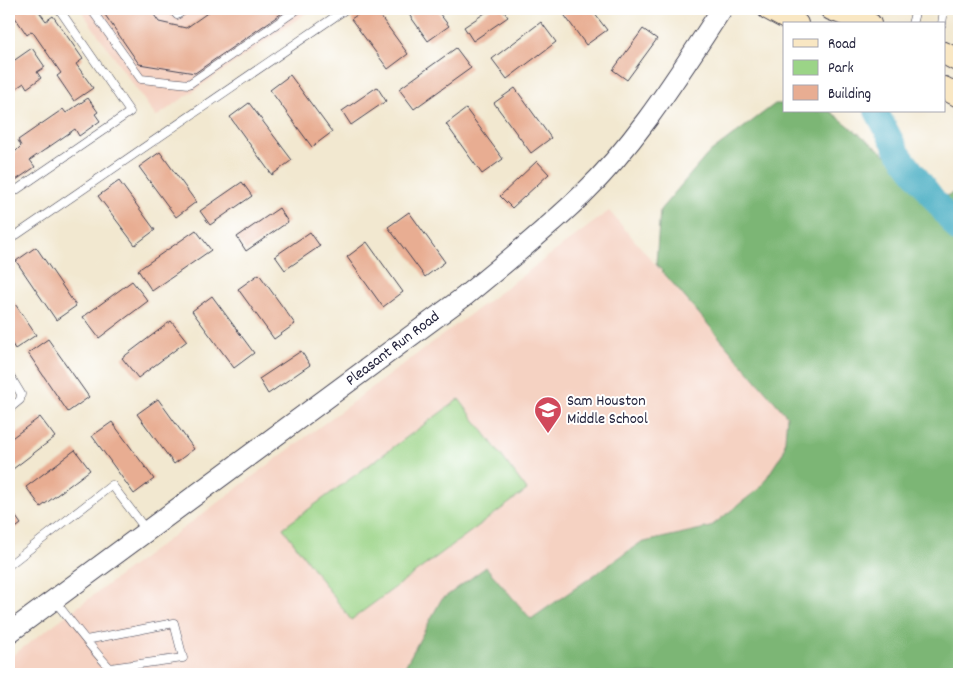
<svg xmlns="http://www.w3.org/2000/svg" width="968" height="683" viewBox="0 0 968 683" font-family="Dekko,sans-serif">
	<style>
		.built { fill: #f5d2c2 }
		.green { fill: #9bd487; stroke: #5e7b61 }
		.forest { fill: #7cb674; stroke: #4f6c58 }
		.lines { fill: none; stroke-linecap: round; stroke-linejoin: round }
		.river { stroke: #42abc1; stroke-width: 24 }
		.building { fill: #e8ad92 }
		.service-casing { stroke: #414051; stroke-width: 9 }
		.tertiary-casing { stroke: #414051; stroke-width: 22 }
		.secondary-casing { stroke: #414051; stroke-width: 24 }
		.service { stroke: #fff; stroke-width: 8 }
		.tertiary { stroke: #fff; stroke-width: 20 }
		.secondary { stroke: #f9e7c3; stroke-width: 22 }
		.labels { text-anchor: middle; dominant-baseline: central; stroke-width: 4; stroke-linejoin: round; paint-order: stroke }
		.street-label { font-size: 16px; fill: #22223b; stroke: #fff }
		.poi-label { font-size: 16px; fill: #22223b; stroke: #fff; text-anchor: start }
	</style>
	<rect width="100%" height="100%" fill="#fff"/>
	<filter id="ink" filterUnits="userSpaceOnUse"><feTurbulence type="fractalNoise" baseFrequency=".02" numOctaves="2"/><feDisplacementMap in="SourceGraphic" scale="10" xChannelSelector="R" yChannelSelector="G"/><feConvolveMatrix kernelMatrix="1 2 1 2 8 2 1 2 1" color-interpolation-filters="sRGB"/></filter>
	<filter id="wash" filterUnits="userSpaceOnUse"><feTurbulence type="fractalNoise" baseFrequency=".0096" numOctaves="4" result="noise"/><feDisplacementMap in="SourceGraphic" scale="20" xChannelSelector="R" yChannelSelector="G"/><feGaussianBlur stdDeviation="1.12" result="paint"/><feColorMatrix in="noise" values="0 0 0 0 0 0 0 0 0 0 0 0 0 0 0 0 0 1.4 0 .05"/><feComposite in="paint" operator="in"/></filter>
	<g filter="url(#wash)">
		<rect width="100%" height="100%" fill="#f2e8d0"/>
		<path class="built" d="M80,9H312L156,117Z
			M609,211L787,416L784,451L760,488L710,527L640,543L530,619L486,567L441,600L401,674H9V658Z"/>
		<path class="green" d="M459,399L527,490L351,620L283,528Z"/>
		<path class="forest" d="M775,104H784V111H830L891,159L935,200L959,191V674H401L441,600L486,567L531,619L640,543L710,527L760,488L784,451L787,416L656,264L660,210L707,155Z"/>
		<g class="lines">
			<path class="river" d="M876,111L898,152L959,232"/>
		</g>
		<g id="blocks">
			<path class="building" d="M12,9H37L46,21L53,16L83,59L76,64L93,88L74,101L57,76L61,73L32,31L27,35L10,10Z
				M101,9H150L159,22L186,28L213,9H288L195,73L139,64Z
				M366,9H375L408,54L388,69L351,19Z
				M405,9H436L449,26L428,41Z
				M491,9H502L508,17L473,41L464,27Z
				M560,9H591L607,30L586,45Z
				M541,22L556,42L507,79L492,59Z
				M643,29L657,39L627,80L613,70Z
				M32,48L45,67L37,72L41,78L27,88L24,83L12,91L15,95L9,99V64Z
				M456,48L471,68L414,109L399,89Z
				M290,75L332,132L312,147L270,90Z
				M377,87L386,101L351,125L342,111Z
				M515,88L551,138L531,153L494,103Z
				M88,98L98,112L95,114L100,121L79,136L75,129L30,160L35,167L16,180L12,173L9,176V158L21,146L18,140L63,109L66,113Z
				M249,103L292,160L272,175L230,117Z
				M466,109L503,159L482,174L446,124Z
				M160,152L196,202L176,217L139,167Z
				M537,161L549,174L512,208L500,196Z
				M119,181L155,230L135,245L98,196Z
				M242,182L252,196L210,225L200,211Z
				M279,208L288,222L246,251L237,237Z
				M409,212L445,262L425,277L388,227Z
				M196,230L211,250L152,291L138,270Z
				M310,232L320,246L285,270L275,256Z
				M367,242L403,292L383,307L347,257Z
				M36,247L76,306L56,320L16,261Z
				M259,274L295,324L274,339L238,289Z
				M132,281L148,301L99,338L83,317Z
				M9,295L36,335L15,349L9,339Z
				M212,296L254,353L234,368L192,311Z
				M171,321L187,341L138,378L122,358Z
				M48,339L89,397L68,412L28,353Z
				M301,351L310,365L268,394L259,379Z
				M158,399L194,449L174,464L137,414Z
				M40,417L55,437L9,472V440Z
				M112,422L154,479L134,494L92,436Z
				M75,450L90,470L41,507L26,487Z
				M9,507L21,524L9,533Z"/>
		</g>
	</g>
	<g filter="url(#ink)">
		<use href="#blocks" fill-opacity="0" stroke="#414051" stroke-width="1"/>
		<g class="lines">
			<g class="service-casing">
				<path id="service" d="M91,9L141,79L189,84L298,9
					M172,9L177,15L186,9
					M912,24L916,9
					M942,24L944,9
					M9,195L130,112L59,9
					M9,240L346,9
					M9,374L21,394L20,400L9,409
					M9,565L112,485L147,531
					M55,601C73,624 90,647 110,668L183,658L174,623L86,640"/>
			</g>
			<g class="tertiary-casing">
				<path id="tertiary" d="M9,633L465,296C505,263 546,230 583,194C638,141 680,72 722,9"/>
			</g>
			<g class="secondary-casing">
				<path id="secondary" d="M769,9L797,24
					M831,9L870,24
					M944,53L959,61
					M944,88L959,96"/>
			</g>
			<use href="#service" class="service"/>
			<use href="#tertiary" class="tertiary"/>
			<use href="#secondary" class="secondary"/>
		</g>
	</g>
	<defs>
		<g id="school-pin" transform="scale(1.4375)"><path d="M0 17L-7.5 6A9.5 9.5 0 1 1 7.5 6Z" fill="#d1495b" stroke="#fff"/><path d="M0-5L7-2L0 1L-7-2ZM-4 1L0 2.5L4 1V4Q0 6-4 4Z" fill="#fff"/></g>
	</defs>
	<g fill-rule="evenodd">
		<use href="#school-pin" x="548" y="410"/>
	</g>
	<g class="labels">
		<g class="street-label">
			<text transform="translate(393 349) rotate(-37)">Pleasant Run Road</text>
		</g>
		<g class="poi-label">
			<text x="567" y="401">Sam Houston<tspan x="567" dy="18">Middle School</tspan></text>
		</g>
	</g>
	<rect width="968" height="683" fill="none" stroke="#fff" stroke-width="30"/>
	<rect x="783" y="22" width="162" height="90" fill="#ffffff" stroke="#a7a7b1"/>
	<rect x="793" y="39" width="25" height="8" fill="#f9e7c3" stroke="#a7a7b1"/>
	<text x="828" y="48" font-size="15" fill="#22223b">Road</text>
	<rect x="793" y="60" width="25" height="15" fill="#9bd487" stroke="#a7a7b1"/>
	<text x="828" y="72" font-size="15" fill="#22223b">Park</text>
	<rect x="793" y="85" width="25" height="15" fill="#e8ad92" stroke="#a7a7b1"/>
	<text x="828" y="98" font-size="15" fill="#22223b">Building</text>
</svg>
